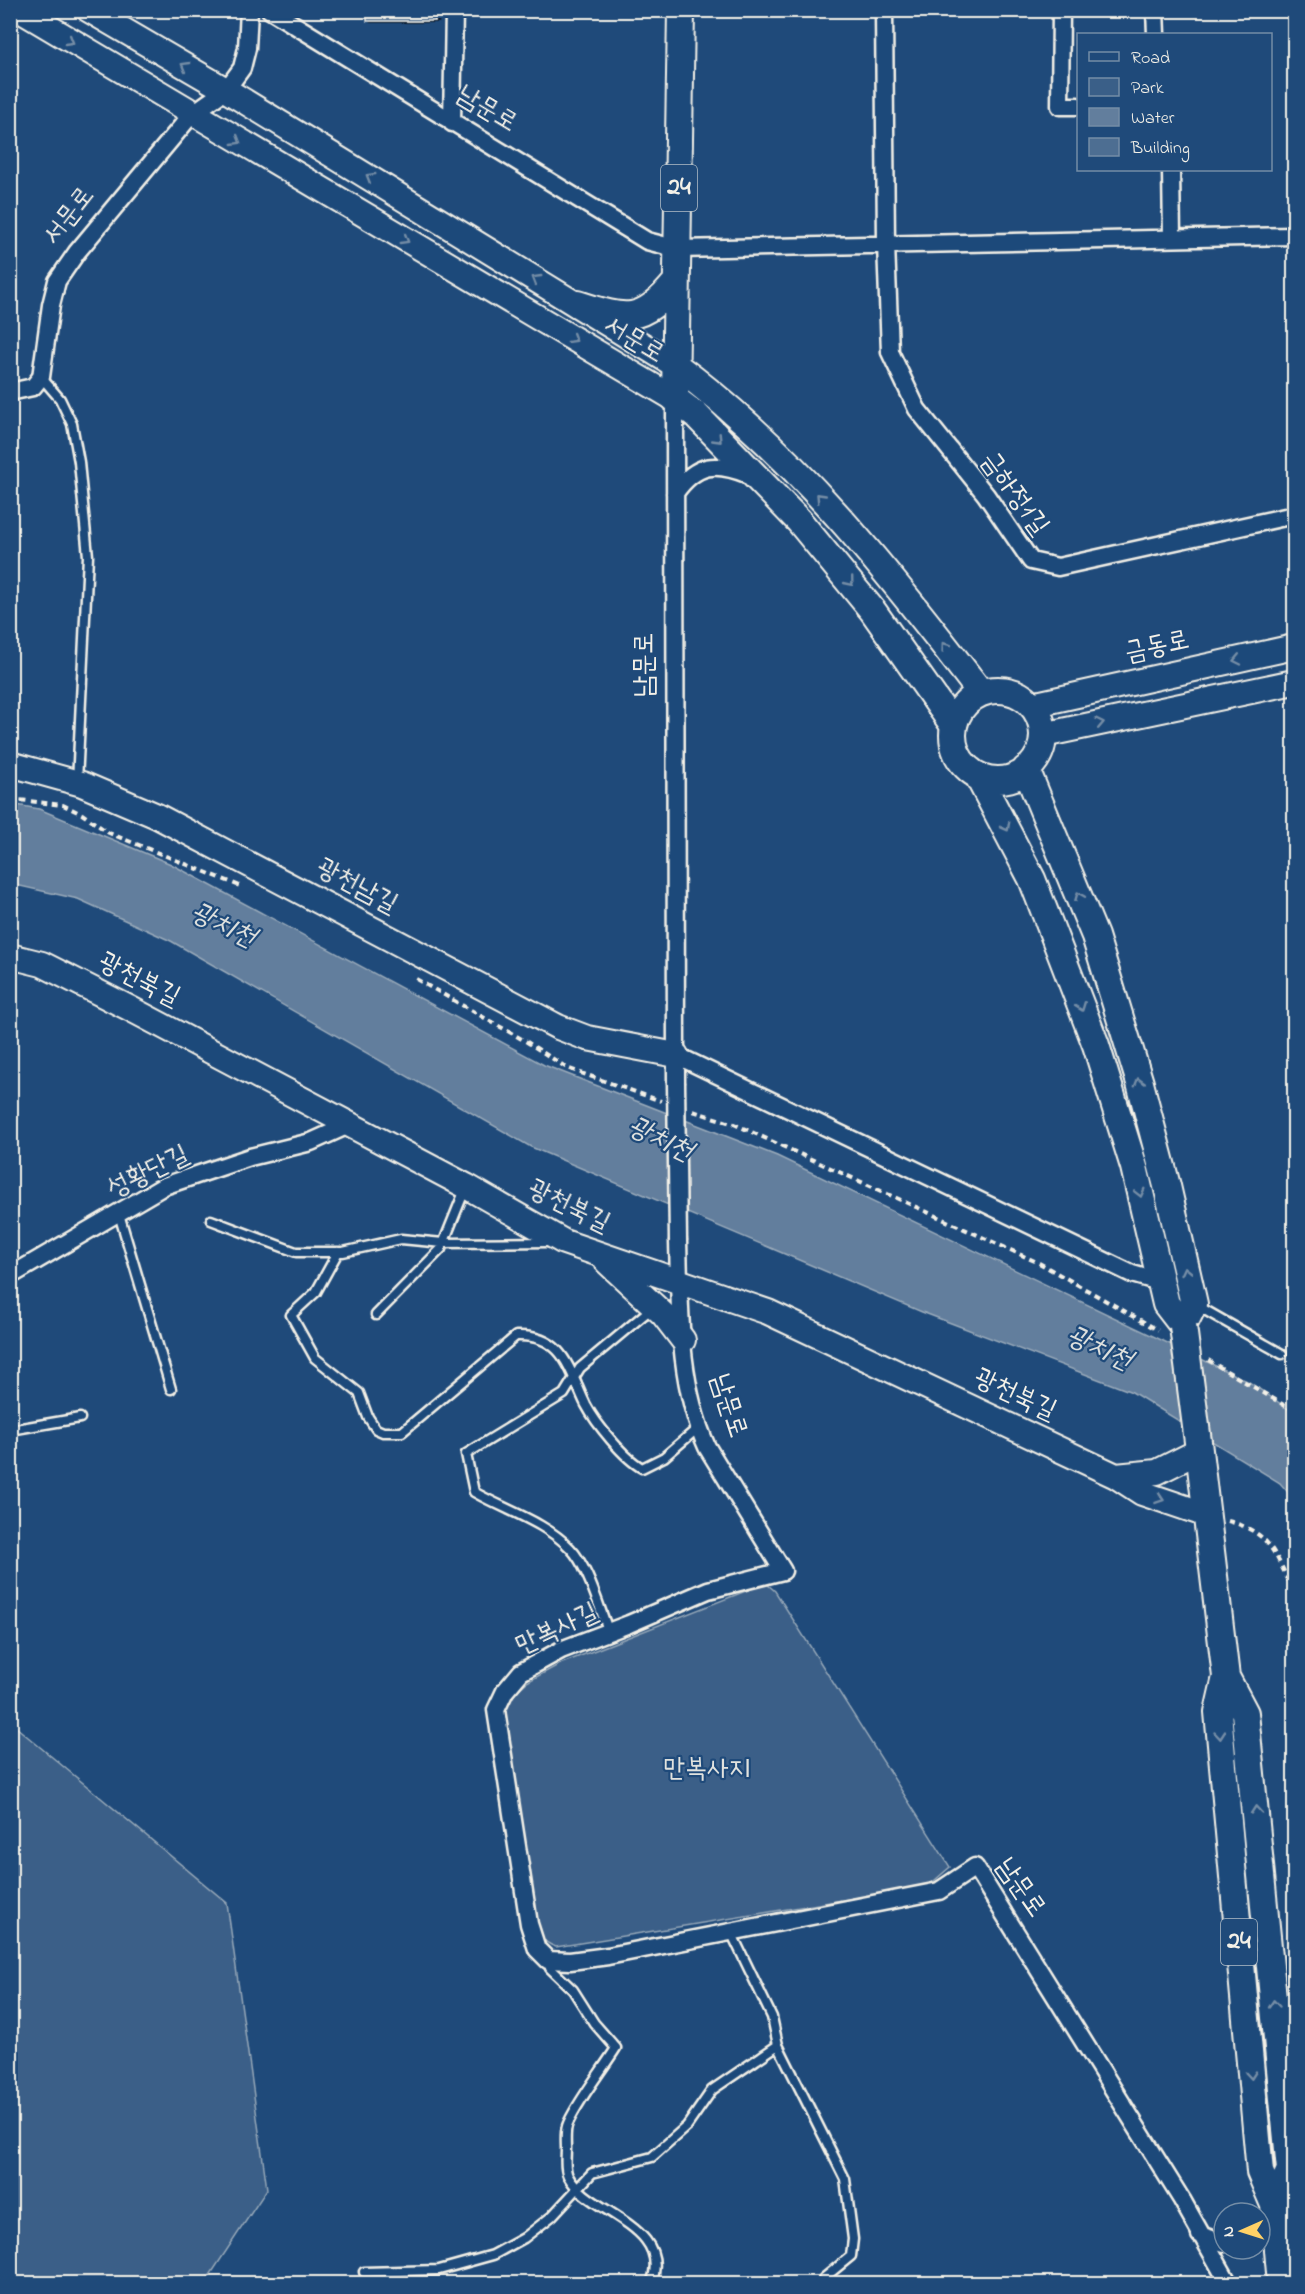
<svg xmlns="http://www.w3.org/2000/svg" width="1305" height="2294" viewBox="0 0 1305 2294" font-family="'Indie Flower','Poor Story',sans-serif">
	<style>
		.green { fill: #3a5f88; stroke: #97a8b8; stroke-width: 1.5 }
		.water { fill: #627e9d; stroke: #9cacbb; stroke-width: 1.5 }
		.building { fill: #4d6e92; stroke: #f4f1e8; stroke-width: 1.5; filter: url(#shadow) }
		.lines { fill: none; stroke-linecap: round; stroke-linejoin: round }
		.lane-casing { stroke: #f4f1e8; stroke-width: 13 }
		.street-casing { stroke: #f4f1e8; stroke-width: 21 }
		.secondary-casing { stroke: #f4f1e8; stroke-width: 28 }
		.primary-casing { stroke: #f4f1e8; stroke-width: 30 }
		.path { stroke: #f4f1e8; stroke-width: 4; stroke-dasharray: 6 4.5; stroke-linecap: butt }
		.lane { stroke: #1f4a7a; stroke-width: 8 }
		.street { stroke: #1f4a7a; stroke-width: 16 }
		.secondary { stroke: #1f4a7a; stroke-width: 24 }
		.primary { stroke: #1f4a7a; stroke-width: 26 }
		.street-bridge-casing { stroke: #f4f1e8; stroke-width: 21; stroke-linecap: butt }
		.primary-bridge-casing { stroke: #f4f1e8; stroke-width: 30; stroke-linecap: butt }
		.street-bridge { stroke: #1f4a7a; stroke-width: 16 }
		.primary-bridge { stroke: #1f4a7a; stroke-width: 26 }
		.oneway { stroke: #748da6 }
		.labels { text-anchor: middle; dominant-baseline: central; stroke-width: 4.5; stroke-linejoin: round; paint-order: stroke }
		.shield { fill: #1f4a7a; stroke: #b4bfc7; stroke-width: 1.5 }
		.shield-label { font-size: 26px; font-weight: bold; fill: #f4f1e8 }
		.street-label { font-size: 27px; fill: #f4f1e8; stroke: #1f4a7a }
		.park-label { font-size: 27px; fill: #e1e2de; stroke: #1f4a7a }
		.water-label { font-size: 28px; font-style: italic; fill: #dee0dd; stroke: #1f4a7a }
	</style>
	<defs>
		<filter id="shadow"><feDropShadow dx="3.5" dy="6" stdDeviation="0" flood-color="#0009"/></filter>
	</defs>
	<rect width="100%" height="100%" fill="#1f4a7a"/>
	<filter id="ink" filterUnits="userSpaceOnUse"><feTurbulence type="fractalNoise" baseFrequency=".0167" numOctaves="2"/><feDisplacementMap in="SourceGraphic" scale="12" xChannelSelector="R" yChannelSelector="G"/><feConvolveMatrix kernelMatrix="1 2 1 2 8 2 1 2 1" color-interpolation-filters="sRGB"/></filter>
	<g filter="url(#ink)">
		<path class="green" d="M766,1583L775,1591L950,1867L928,1886L556,1947C540,1942 537,1930 532,1915L506,1738L505,1714L512,1695L527,1682L560,1664Z
			M10,1722L227,1903L267,2189L205,2283H11Z"/>
		<path class="water" d="M11,804L39,809L171,864L544,1065L777,1156L1249,1382L1294,1413V1499L1280,1483L1132,1392L922,1312L531,1147L171,941L78,899L11,884Z"/>
		<path class="building" d="M367,10H435V21H367Z"/>
		<g class="lines">
			<g class="lane-casing">
				<path id="lane" d="M41,377L60,399L72,424L79,462L88,556L77,782
					M119,1214L171,1389
					M211,1220L296,1252H343L401,1239L443,1243L549,1242
					M338,1252L316,1292L291,1315L315,1358L359,1393L368,1417L376,1429L383,1432H402L516,1336C564,1334 569,1370 586,1405C596,1424 624,1458 642,1468L664,1457L698,1428
					M1196,1305L1282,1354
					M376,1315L441,1249L466,1187
					M10,1430L80,1418
					M609,1632C599,1608 588,1566 570,1548C545,1522 505,1510 474,1492L466,1454L564,1394L580,1368L652,1308
					M548,1960L550,1968L573,1990L594,2023L616,2048C603,2069 574,2106 567,2126C565,2133 566,2143 566,2149C566,2158 564,2168 568,2176C588,2214 674,2225 651,2284
					M778,2045L845,2179L853,2239L851,2256L824,2278L822,2284
					M364,2272L439,2270L493,2255L524,2238L552,2216L592,2173L652,2157L687,2126L712,2090L778,2045L772,2017L731,1932"/>
			</g>
			<g class="street-casing">
				<path id="street" d="M270,10L647,241L678,249L1294,236
					M884,10L886,244L890,352L917,409L986,495L1031,561L1058,567L1294,515
					M1061,10L1060,106H1078
					M1155,10L1156,34
					M452,123L454,10
					M1171,170L1172,237
					M10,392L33,387L41,377L51,305L57,281L77,252L192,114L226,90L242,68L247,48L249,10
					M675,399L676,1082
					M675,493C697,462 716,462 749,475
					M676,1055L1132,1274L1149,1279L1161,1278
					M678,1241C680,1310 678,1383 707,1447L783,1571L708,1590L629,1624L561,1650L521,1672L505,1691L496,1710L529,1924L537,1949L548,1960L570,1961L608,1956L939,1891L975,1867L1182,2200L1229,2284
					M10,1276L164,1186L250,1157L311,1142L351,1124
					M1200,2235L1224,2243"/>
			</g>
			<g class="secondary-casing">
				<path id="secondary" d="M20,10L675,399
					M89,10L226,90L675,365
					M1032,705L1294,647
					M1043,735L1294,682
					M10,764L82,784L157,816L558,1027L587,1038L676,1055
					M10,956L42,964L129,1008L466,1186L564,1242L768,1312L1116,1476L1142,1493L1207,1515
					M607,1262L663,1314L683,1340
					M1116,1476L1157,1472L1199,1451"/>
			</g>
			<g class="primary-casing">
				<path id="primary" d="M681,10L675,399L696,415L799,521L873,611L954,726
					M578,304C627,320 641,324 676,282
					M675,365C796,454 890,574 981,693
					M953 735a45 45 0 1 1 90 0a45 45 0 1 1-90 0Z
					M978,776L1032,879L1096,1045L1134,1167L1166,1304L1183,1326L1194,1304L1167,1186L1140,1083L1095,936L1026,769
					M1198,1442L1226,1677L1218,1712L1260,2172L1274,2205L1281,2284
					M1226,1677L1245,1713L1290,2170L1274,2205"/>
			</g>
			<path class="path" d="M10,799L63,805L82,814L109,833L240,886
				M416,979L527,1042L567,1068L661,1101
				M693,1111L734,1124L1039,1263L1158,1330
				M1208,1360L1294,1411
				M1228,1521C1272,1533 1274,1554 1294,1591"/>
			<use href="#lane" class="lane"/>
			<use href="#street" class="street"/>
			<use href="#secondary" class="secondary"/>
			<use href="#primary" class="primary"/>
			<g class="street-bridge-casing">
				<path id="street-bridge" d="M676,1082L678,1241"/>
			</g>
			<g class="primary-bridge-casing">
				<path id="primary-bridge" d="M1183,1326L1198,1442"/>
			</g>
			<use href="#street-bridge" class="street-bridge"/>
			<use href="#primary-bridge" class="primary-bridge"/>
		</g>
		<defs><path id="oneway-chevron" d="M-2-3.5L2.5 0L-2 3.5" fill="none" stroke-width="1.6" stroke-linecap="round" stroke-linejoin="round" transform="scale(1.5)"/></defs>
		<g class="oneway">
			<use href="#oneway-chevron" transform="translate(70 41) rotate(31)"/>
			<use href="#oneway-chevron" transform="translate(185 66) rotate(-150)"/>
			<use href="#oneway-chevron" transform="translate(237 141) rotate(31)"/>
			<use href="#oneway-chevron" transform="translate(370 177) rotate(-149)"/>
			<use href="#oneway-chevron" transform="translate(405 240) rotate(31)"/>
			<use href="#oneway-chevron" transform="translate(536 279) rotate(-149)"/>
			<use href="#oneway-chevron" transform="translate(573 339) rotate(31)"/>
			<use href="#oneway-chevron" transform="translate(718 439) rotate(46)"/>
			<use href="#oneway-chevron" transform="translate(820 497) rotate(-134)"/>
			<use href="#oneway-chevron" transform="translate(850 582) rotate(51)"/>
			<use href="#oneway-chevron" transform="translate(945 646) rotate(-127)"/>
			<use href="#oneway-chevron" transform="translate(1237 660) rotate(168)"/>
			<use href="#oneway-chevron" transform="translate(1100 723) rotate(-12)"/>
			<use href="#oneway-chevron" transform="translate(1006 827) rotate(62)"/>
			<use href="#oneway-chevron" transform="translate(1079 896) rotate(-112)"/>
			<use href="#oneway-chevron" transform="translate(1081 1007) rotate(69)"/>
			<use href="#oneway-chevron" transform="translate(1139 1082) rotate(-106)"/>
			<use href="#oneway-chevron" transform="translate(1140 1193) rotate(76)"/>
			<use href="#oneway-chevron" transform="translate(1186 1271) rotate(-103)"/>
			<use href="#oneway-chevron" transform="translate(1160 1499) rotate(19)"/>
			<use href="#oneway-chevron" transform="translate(1220 1735) rotate(85)"/>
			<use href="#oneway-chevron" transform="translate(1256 1810) rotate(-95)"/>
			<use href="#oneway-chevron" transform="translate(1274 2004) rotate(-95)"/>
			<use href="#oneway-chevron" transform="translate(1251 2075) rotate(85)"/>
		</g>
	</g>
	<g class="labels">
		<g class="shield">
			<rect x="661" y="165" width="36" height="46" rx="4.5"/>
			<rect x="1221" y="1919" width="36" height="46" rx="4.5"/>
		</g>
		<g class="shield-label">
			<text x="679" y="188">24</text>
			<text x="1239" y="1942">24</text>
		</g>
		<g class="street-label">
			<text transform="translate(487 109) rotate(31)">남문로</text>
			<text transform="translate(69 216) rotate(-52)">서문로</text>
			<text transform="translate(634 340) rotate(31)">서문로</text>
			<text transform="translate(1014 494) rotate(54)">금하정1길</text>
			<text transform="translate(1157 647) rotate(-12)">금동로</text>
			<text transform="translate(645 665) rotate(-90)">남문로</text>
			<text transform="translate(357 886) rotate(28)">광천남길</text>
			<text transform="translate(139 980) rotate(27)">광천북길</text>
			<text transform="translate(148 1172) rotate(-26)">성황단길</text>
			<text transform="translate(569 1206) rotate(26)">광천북길</text>
			<text transform="translate(1015 1395) rotate(25)">광천북길</text>
			<text transform="translate(728 1406) rotate(72)">남문로</text>
			<text transform="translate(557 1629) rotate(-25)">만복사길</text>
			<text transform="translate(1020 1888) rotate(55)">남문로</text>
		</g>
		<g class="park-label">
			<text x="707" y="1769">만복사지</text>
		</g>
		<g class="water-label">
			<text transform="translate(223 926) rotate(26)">광치천</text>
			<text transform="translate(660 1140) rotate(26)">광치천</text>
			<text transform="translate(1099 1349) rotate(25)">광치천</text>
		</g>
	</g>
	<rect width="1305" height="2294" fill="none" stroke="#1f4a7a" stroke-width="36"/>
	<rect x="18" y="18" width="1269" height="2258" fill="none" stroke="#f4f1e8" stroke-width="2" filter="url(#ink)"/>
	<rect x="1077" y="33" width="195" height="138" fill="#1f4a7a" stroke="#748da6" stroke-width="1.5"/>
	<rect x="1089" y="52" width="30" height="9" fill="#1f4a7a" stroke="#748da6" stroke-width="1.5"/>
	<text x="1131" y="63" font-size="18" fill="#f4f1e8">Road</text>
	<rect x="1089" y="78" width="30" height="18" fill="#3a5f88" stroke="#748da6" stroke-width="1.5"/>
	<text x="1131" y="93" font-size="18" fill="#f4f1e8">Park</text>
	<rect x="1089" y="108" width="30" height="18" fill="#627e9d" stroke="#748da6" stroke-width="1.5"/>
	<text x="1131" y="123" font-size="18" fill="#f4f1e8">Water</text>
	<rect x="1089" y="138" width="30" height="18" fill="#4d6e92" stroke="#748da6" stroke-width="1.5"/>
	<text x="1131" y="153" font-size="18" fill="#f4f1e8">Building</text>
	<g transform="translate(1242 2231) rotate(267)"><circle r="28" fill="#1f4a7a" stroke="#748da6" stroke-width="1.5"/>
	<path d="M0-4.5L10 22L0 15L-10 22Z" fill="#ffd166"/>
	<text y="-9" font-size="16" font-weight="bold" text-anchor="middle" fill="#f4f1e8">N</text>
	</g>
</svg>
